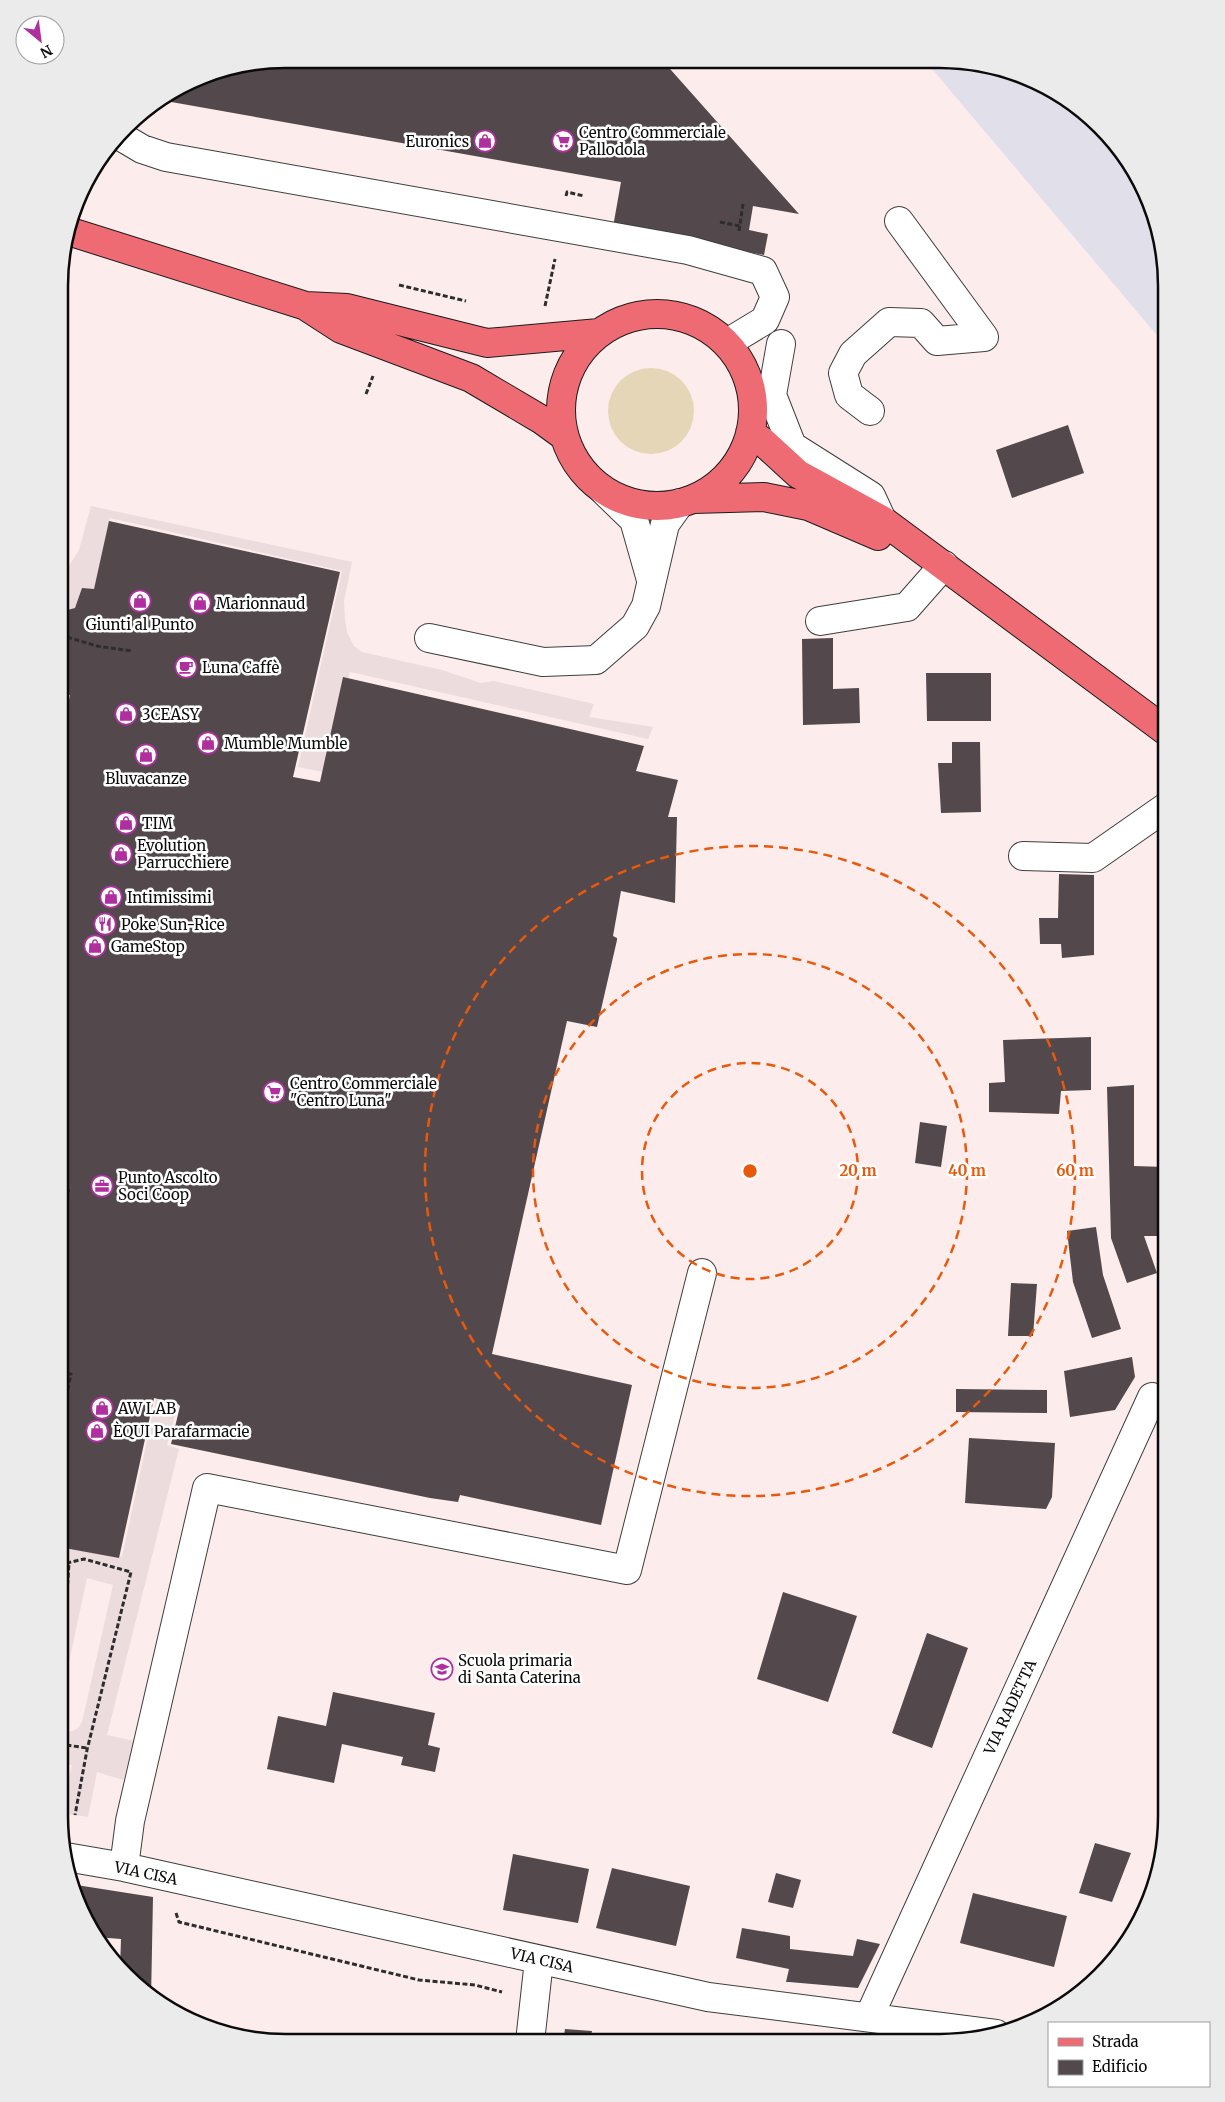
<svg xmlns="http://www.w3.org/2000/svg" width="1225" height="2102" viewBox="0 0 1225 2102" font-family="Merriweather,serif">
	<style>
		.industrial { fill: #e1e0ea }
		.green { fill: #e5d6b8 }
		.plaza { fill: #ecdcdd }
		.building { fill: #53494d }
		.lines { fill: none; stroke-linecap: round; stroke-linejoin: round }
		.minor-casing { stroke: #3e3e3e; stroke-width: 30 }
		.major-casing { stroke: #1c1c1c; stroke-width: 30 }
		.path { stroke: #2d2d2d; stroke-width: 3; stroke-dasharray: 5 2.5; stroke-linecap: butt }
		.minor { stroke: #fff; stroke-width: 28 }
		.major { stroke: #ee6b73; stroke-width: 28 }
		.ring { fill: none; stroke: #e8590c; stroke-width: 2.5; stroke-dasharray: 9 6 }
		.labels { text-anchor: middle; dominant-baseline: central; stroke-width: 5; stroke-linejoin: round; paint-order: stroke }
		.poi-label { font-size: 15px; fill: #0b0b0b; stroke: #fff; text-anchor: start }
		.street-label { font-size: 15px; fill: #0b0b0b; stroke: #fff }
		.rim { fill: none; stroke: #0b0b0b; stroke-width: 2.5 }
		.centre { fill: #e8590c; stroke: #fff; stroke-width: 2.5 }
		.ring-label { font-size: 15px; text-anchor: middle; font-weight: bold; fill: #e8590c; stroke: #fff; stroke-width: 5; stroke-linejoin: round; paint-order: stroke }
	</style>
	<rect width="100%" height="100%" fill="#fdecec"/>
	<path class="industrial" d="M927,63H983L1040,82L1089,115L1128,159L1154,212L1166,286V346Z"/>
	<path class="green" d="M608 411a43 43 0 1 1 86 0a43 43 0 1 1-86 0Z"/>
	<path class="plaza" d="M91,506L352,562L344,601L345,619L347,632L354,646L362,652L442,670L481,683L494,681L594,704L589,717L653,727L648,739L350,672L327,773L298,767L342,571L110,518L60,742V575L67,569L79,550Z
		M156,1399L178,1404L167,1445L179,1449L107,1735L134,1741L123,1780L97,1772L88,1817L61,1813L72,1765L59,1763V1727L63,1731H72L78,1728L82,1722L113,1585L87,1578L59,1709V1547L122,1557Z"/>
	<path class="building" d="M286,59L663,61L799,214L753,206L749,230L768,234L764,255L613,227L621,182L160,100L199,76Z
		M1068,425L1084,473L1012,498L996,450Z
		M109,521L340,572L293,777L320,782L343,677L644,746L636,771L678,780L668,817H677L675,903L621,891L613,936L617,938V940L597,1027L567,1021L492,1354L632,1385L601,1525L460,1495L458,1502L430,1498L171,1444L180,1406L178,1404L154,1398L119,1558L59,1547L60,744L70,695L61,693L65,667L60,666V612L75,608L82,588L94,589Z
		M833,638V689L859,688L860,723L803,725L802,639Z
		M926,673H991V721H927Z
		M952,742H980L981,812L941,813L938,763H952Z
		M1059,874L1094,875V955L1062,958L1061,944H1040L1039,918H1058Z
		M1091,1037V1090L1061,1091L1059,1114L989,1112V1083L1005,1082L1003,1040Z
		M1134,1085V1166L1166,1167V1236H1144L1157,1273L1127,1283L1111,1238L1107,1087Z
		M920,1122L947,1126L941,1167L915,1163Z
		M1096,1227L1103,1275L1121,1329L1092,1338L1073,1282L1067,1231Z
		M1011,1283L1037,1284L1033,1336H1008Z
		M1132,1357L1135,1377L1115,1410L1070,1417L1064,1371Z
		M956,1389L1047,1390V1413L956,1412Z
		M969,1438L1055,1443L1052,1497L1046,1509L965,1503Z
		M783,1592L857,1616L828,1702L757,1679Z
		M927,1633L968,1648L932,1748L892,1733Z
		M333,1692L435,1713L428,1745L440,1748L435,1772L401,1765L403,1757L342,1744L334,1783L267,1769L278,1716L326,1726Z
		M1095,1843L1131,1853L1112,1902L1079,1893Z
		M513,1854L589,1869L578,1923L503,1910Z
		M612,1868L690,1886L676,1946L596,1928Z
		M776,1873L801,1880L793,1908L768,1902Z
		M70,1884L153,1897L151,1999L120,1968L121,1939L96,1937L71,1890Z
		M973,1893L1067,1916L1054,1967L960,1943Z
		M742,1928L790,1936V1949L853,1956L857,1939L880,1944L858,1988L789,1982H786L789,1969L736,1958Z
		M565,2029L592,2031L590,2042H563Z"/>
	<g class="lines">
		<g class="minor-casing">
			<path id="minor" d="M120,136L142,149L166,157L688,250L763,271L775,297L765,320L727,343
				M781,344L772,395L792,446L871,496L882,520
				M870,411L849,395L843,373L853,354L889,322L921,323L937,341L984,337L899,221
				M602,489L634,520L651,580
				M820,621L907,607L944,565
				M429,638L543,662L596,660L635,626L646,606L665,524L680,503
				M1023,856L1093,858L1166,807
				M66,1857L124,1867L708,1997L996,2034
				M124,1867L130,1821L207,1488L627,1570L702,1273
				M869,2017L1152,1397
				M530,2042L539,1960"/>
		</g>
		<g class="major-casing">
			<path id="major" d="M68,231L306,306L347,308L487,343L599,333
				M307,307L341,329L471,378L542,420L564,436
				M561 410a96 96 0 1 1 192 0a96 96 0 1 1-192 0Z
				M750,433L762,441L798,474L882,520L1166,731
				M694,499L764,497L808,506L878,536"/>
		</g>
		<path class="path" d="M566,196L567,192L584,196
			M720,222L740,226
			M739,231L743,204
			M399,285L466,301
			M545,306L555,259
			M366,394L373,376
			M60,635L97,646L132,651
			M60,1190L70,1191
			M59,1434L71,1374L59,1372
			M59,1565L84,1559L131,1572L87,1750L75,1815
			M59,1652L65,1623L69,1563
			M59,1744L87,1748
			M176,1913L179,1922L419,1980L475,1985L502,1992"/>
		<use href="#minor" class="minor"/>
		<use href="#major" class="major"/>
	</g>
	<g class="ring">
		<circle cx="750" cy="1171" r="108"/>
		<circle cx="750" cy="1171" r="217"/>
		<circle cx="750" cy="1171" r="325"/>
	</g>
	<defs>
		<g id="shop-ring" transform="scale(1.125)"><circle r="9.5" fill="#fff" stroke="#b02f9e" stroke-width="1.5"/><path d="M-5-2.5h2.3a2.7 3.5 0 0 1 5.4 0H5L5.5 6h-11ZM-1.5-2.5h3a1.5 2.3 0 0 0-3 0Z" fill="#b02f9e"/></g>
		<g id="supermarket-ring" transform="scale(1.125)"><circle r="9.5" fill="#fff" stroke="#b02f9e" stroke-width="1.5"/><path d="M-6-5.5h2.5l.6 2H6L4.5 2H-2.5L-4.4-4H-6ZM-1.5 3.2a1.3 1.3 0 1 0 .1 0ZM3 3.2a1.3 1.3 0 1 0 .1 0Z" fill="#b02f9e"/></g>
		<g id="cafe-ring" transform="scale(1.125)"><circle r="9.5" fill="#fff" stroke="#b02f9e" stroke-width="1.5"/><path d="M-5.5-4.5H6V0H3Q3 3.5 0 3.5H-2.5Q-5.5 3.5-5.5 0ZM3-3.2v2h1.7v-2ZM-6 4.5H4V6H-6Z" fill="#b02f9e"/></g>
		<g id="restaurant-ring" transform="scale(1.125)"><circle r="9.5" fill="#fff" stroke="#b02f9e" stroke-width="1.5"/><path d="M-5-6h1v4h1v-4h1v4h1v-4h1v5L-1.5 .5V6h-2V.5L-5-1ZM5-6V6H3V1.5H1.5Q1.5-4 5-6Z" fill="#b02f9e"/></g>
		<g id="office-ring" transform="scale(1.125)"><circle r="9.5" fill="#fff" stroke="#b02f9e" stroke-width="1.5"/><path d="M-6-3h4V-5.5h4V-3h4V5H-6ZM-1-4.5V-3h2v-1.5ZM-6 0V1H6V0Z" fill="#b02f9e"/></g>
		<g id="school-ring" transform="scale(1.125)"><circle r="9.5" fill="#fff" stroke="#b02f9e" stroke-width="1.5"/><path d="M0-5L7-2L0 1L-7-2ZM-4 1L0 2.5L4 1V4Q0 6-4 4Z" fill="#b02f9e"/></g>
	</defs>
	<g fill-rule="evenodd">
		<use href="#shop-ring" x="485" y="141"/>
		<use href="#supermarket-ring" x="563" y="141"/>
		<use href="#shop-ring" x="140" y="601"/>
		<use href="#shop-ring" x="200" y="603"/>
		<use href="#cafe-ring" x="186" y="667"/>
		<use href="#shop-ring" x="126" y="714"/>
		<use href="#shop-ring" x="208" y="743"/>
		<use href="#shop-ring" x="146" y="755"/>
		<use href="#shop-ring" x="126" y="823"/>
		<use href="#shop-ring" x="121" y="854"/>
		<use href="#shop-ring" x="111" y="897"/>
		<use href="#restaurant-ring" x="105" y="924"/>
		<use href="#shop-ring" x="95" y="946"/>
		<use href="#supermarket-ring" x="274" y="1092"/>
		<use href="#office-ring" x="102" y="1186"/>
		<use href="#shop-ring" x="102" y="1408"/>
		<use href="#shop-ring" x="97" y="1431"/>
		<use href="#school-ring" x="442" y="1669"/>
	</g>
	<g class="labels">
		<g class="poi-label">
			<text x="579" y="132">Centro Commerciale<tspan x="579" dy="17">Pallodola</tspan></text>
			<text x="469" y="141" text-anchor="end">Euronics</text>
			<text x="216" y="603">Marionnaud</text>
			<text x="140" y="624" text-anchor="middle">Giunti al Punto</text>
			<text x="202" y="667">Luna Caffè</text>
			<text x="142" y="714">3CEASY</text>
			<text x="224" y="743">Mumble Mumble</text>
			<text x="146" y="778" text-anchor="middle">Bluvacanze</text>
			<text x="142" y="823">TIM</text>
			<text x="137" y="845">Evolution<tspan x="137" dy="17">Parrucchiere</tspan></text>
			<text x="127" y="897">Intimissimi</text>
			<text x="121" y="924">Poke Sun-Rice</text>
			<text x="111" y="946">GameStop</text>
			<text x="290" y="1083">Centro Commerciale<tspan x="290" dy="17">"Centro Luna"</tspan></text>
			<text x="118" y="1177">Punto Ascolto<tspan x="118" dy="17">Soci Coop</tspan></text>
			<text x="118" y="1408">AW LAB</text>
			<text x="113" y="1431">ÈQUI Parafarmacie</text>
			<text x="458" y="1660">Scuola primaria<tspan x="458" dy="17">di Santa Caterina</tspan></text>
		</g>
		<g class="street-label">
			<text transform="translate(1010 1707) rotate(-65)">VIA RADETTA</text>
			<text transform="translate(146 1873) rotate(12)">VIA CISA</text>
			<text transform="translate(542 1960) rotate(13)">VIA CISA</text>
		</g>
	</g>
	<path d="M0 0H1225V2102H0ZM286 68H940A218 218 0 0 1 1158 286V1816A218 218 0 0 1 940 2034H286A218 218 0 0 1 68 1816V286A218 218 0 0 1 286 68Z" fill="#ebebeb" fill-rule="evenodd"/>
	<path class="rim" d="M286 68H940A218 218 0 0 1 1158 286V1816A218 218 0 0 1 940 2034H286A218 218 0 0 1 68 1816V286A218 218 0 0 1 286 68Z"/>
	<circle cx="750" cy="1171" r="8" class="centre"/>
	<g class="ring-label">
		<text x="858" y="1176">20 m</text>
		<text x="967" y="1176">40 m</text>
		<text x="1075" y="1176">60 m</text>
	</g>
	<rect x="1048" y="2022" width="162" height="65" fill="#ffffff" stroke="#9d9d9d"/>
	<rect x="1058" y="2038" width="25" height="8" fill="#ee6b73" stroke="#9d9d9d"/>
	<text x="1092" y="2047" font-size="15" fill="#0b0b0b">Strada</text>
	<rect x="1058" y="2060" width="25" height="15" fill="#53494d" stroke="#9d9d9d"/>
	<text x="1092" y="2072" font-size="15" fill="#0b0b0b">Edificio</text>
	<g transform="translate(40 40) rotate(151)"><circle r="24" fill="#ffffff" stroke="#9d9d9d"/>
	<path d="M0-4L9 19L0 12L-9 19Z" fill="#b02f9e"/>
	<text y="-8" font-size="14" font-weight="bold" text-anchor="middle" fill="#0b0b0b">N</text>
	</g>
</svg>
